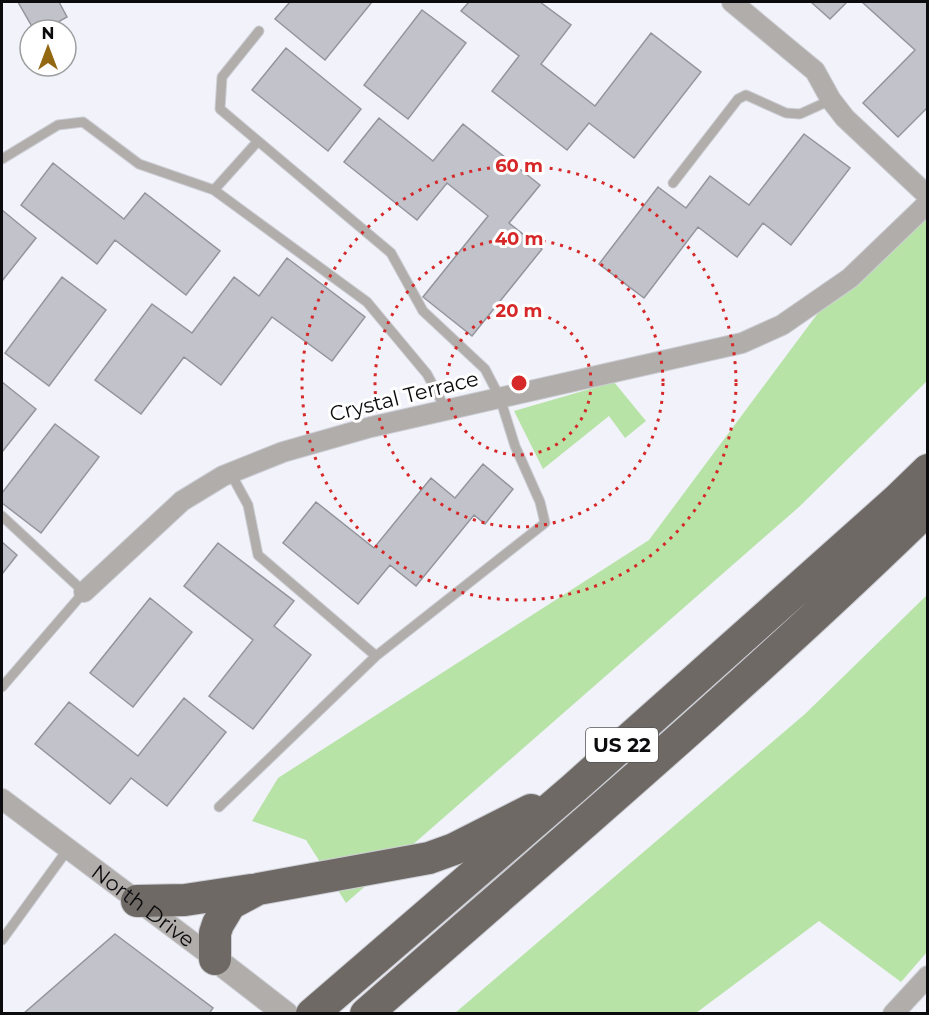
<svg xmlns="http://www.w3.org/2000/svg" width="929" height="1015" viewBox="0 0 929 1015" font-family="Montserrat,sans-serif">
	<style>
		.green { fill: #b8e3a7 }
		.building { fill: #c1c2ca; stroke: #94959c; stroke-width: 1.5 }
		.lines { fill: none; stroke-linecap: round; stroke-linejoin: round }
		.service-casing { stroke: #cccdd4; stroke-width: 11 }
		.minor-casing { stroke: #cccdd4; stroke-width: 22 }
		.tertiary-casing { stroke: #cccdd4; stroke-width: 26 }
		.trunk-casing { stroke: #cccdd4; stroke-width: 34 }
		.service { stroke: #b0adaa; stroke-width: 9 }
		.minor { stroke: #b0adaa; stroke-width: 20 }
		.tertiary { stroke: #b0adaa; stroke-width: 24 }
		.trunk { stroke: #6e6964; stroke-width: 32 }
		.ring { fill: none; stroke: #d62828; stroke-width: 3; stroke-dasharray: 3 6 }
		.labels { text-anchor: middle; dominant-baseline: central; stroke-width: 6; stroke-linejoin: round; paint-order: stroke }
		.shield { fill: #fff; stroke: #555557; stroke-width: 1.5 }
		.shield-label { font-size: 20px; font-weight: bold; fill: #0c0c0f }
		.street-label { font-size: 21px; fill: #0c0c0f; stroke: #fff }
		.centre { fill: #d62828; stroke: #fff; stroke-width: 3 }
		.ring-label { font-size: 18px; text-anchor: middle; font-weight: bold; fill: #d62828; stroke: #fff; stroke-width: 6; stroke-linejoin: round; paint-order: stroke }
	</style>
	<rect width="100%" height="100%" fill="#f1f2fa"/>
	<path class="green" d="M927,203V381L799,507L346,903L306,840L252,821L278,778L649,540L818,313Z
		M614,382L646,421L625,438L609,416L543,469L514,411Z
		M927,595V952L901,982L819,921L696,1013H455L805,714Z"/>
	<path class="building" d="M18,2H59L67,17L44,30H34Z
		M290,2H372L325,60L275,19Z
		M469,2H540L571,25L541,64L595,106L651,33L701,72L634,158L589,123L567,150L492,91L519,56L461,11Z
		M811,2H847L830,19Z
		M862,2H928V107L898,137L863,103L915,50Z
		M422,10L466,43L408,119L364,85Z
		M286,48L361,109L328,151L252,90Z
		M379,118L433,161L463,124L540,185L509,223L542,249L472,336L423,297L488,216L447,183L417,220L344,162Z
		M804,134L850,168L791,245L763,223L737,257L698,227L644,298L599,264L658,187L686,208L710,176L749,205Z
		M53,163L124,219L145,193L220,251L186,295L115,240L97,264L21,205Z
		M2,210L36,238L2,281Z
		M287,258L365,317L332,361L272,317L221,385L184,357L141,414L95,380L152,304L192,333L234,277L259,296Z
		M62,277L106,310L49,386L5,353Z
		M2,382L36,409L2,452Z
		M55,424L99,457L41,533L2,503V493Z
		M483,464L513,489L485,524L474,515L416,586L390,565L358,604L283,543L316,502L374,548L431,478L455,498Z
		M2,542L17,555L2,574Z
		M218,543L294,601L274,626L311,655L253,729L209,696L253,640L184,586Z
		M150,598L192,632L133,707L90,673Z
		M184,698L226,732L167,806L131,778L110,804L35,744L69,702L138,756Z
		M115,934L213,1008L209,1014H23Z"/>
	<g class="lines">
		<g class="service-casing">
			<path id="service" d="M2,159L58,125L83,122L139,164L214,190L258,141
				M673,183L738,99L746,95L786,113L800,114L831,100
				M214,190L367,302L427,374L446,410
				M230,472L248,505L258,555L376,656
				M2,516L84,592L2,687
				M219,807L376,656L545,523L540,502L515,446L500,398L485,369L423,311L391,253L220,109L222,77L259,31
				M2,940L68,849"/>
		</g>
		<g class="minor-casing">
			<g id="minor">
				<path d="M732,2L815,71L831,100L845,118L928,196"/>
				<path d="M84,592L182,501L223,476L283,452L371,427L742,343L782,325L850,278L928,203"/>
				<path id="s1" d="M2,799L215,959"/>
				<path d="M893,1014L928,976"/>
			</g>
		</g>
		<g class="tertiary-casing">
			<path id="tertiary" d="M215,959L286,1014"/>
		</g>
		<g class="trunk-casing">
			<path id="trunk" d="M137,901L185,900L251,890
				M215,959V933L218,924L230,904L258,889L429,858L454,849L531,810
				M312,1014L574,788L897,500L928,470
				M366,1014C555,848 747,685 928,509"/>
		</g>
		<use href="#service" class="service"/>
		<use href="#minor" class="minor"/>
		<use href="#tertiary" class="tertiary"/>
		<use href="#trunk" class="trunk"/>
	</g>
	<g class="ring">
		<circle cx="519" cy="383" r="72"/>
		<circle cx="519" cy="383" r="144"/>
		<circle cx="519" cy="383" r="217"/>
	</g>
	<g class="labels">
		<rect class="shield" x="586" y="728" width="72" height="34" rx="4.5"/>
		<g class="shield-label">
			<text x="622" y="745">US 22</text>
		</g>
		<g class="street-label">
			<text transform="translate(404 396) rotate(-14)">Crystal Terrace</text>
			<text stroke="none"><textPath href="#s1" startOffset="177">North Drive</textPath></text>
		</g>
	</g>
	<circle cx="519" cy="383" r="9" class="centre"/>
	<g class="ring-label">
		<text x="519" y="172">60 m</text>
		<text x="519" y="245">40 m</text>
		<text x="519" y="317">20 m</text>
	</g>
	<rect width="929" height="1015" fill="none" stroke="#0c0c0f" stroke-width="6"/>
	<g transform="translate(48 48)"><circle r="28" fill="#ffffff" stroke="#9e9e9f" stroke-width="1.5"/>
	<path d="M0-4.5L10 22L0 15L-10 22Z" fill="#926912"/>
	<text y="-9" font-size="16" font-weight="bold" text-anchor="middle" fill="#0c0c0f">N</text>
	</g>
</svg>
